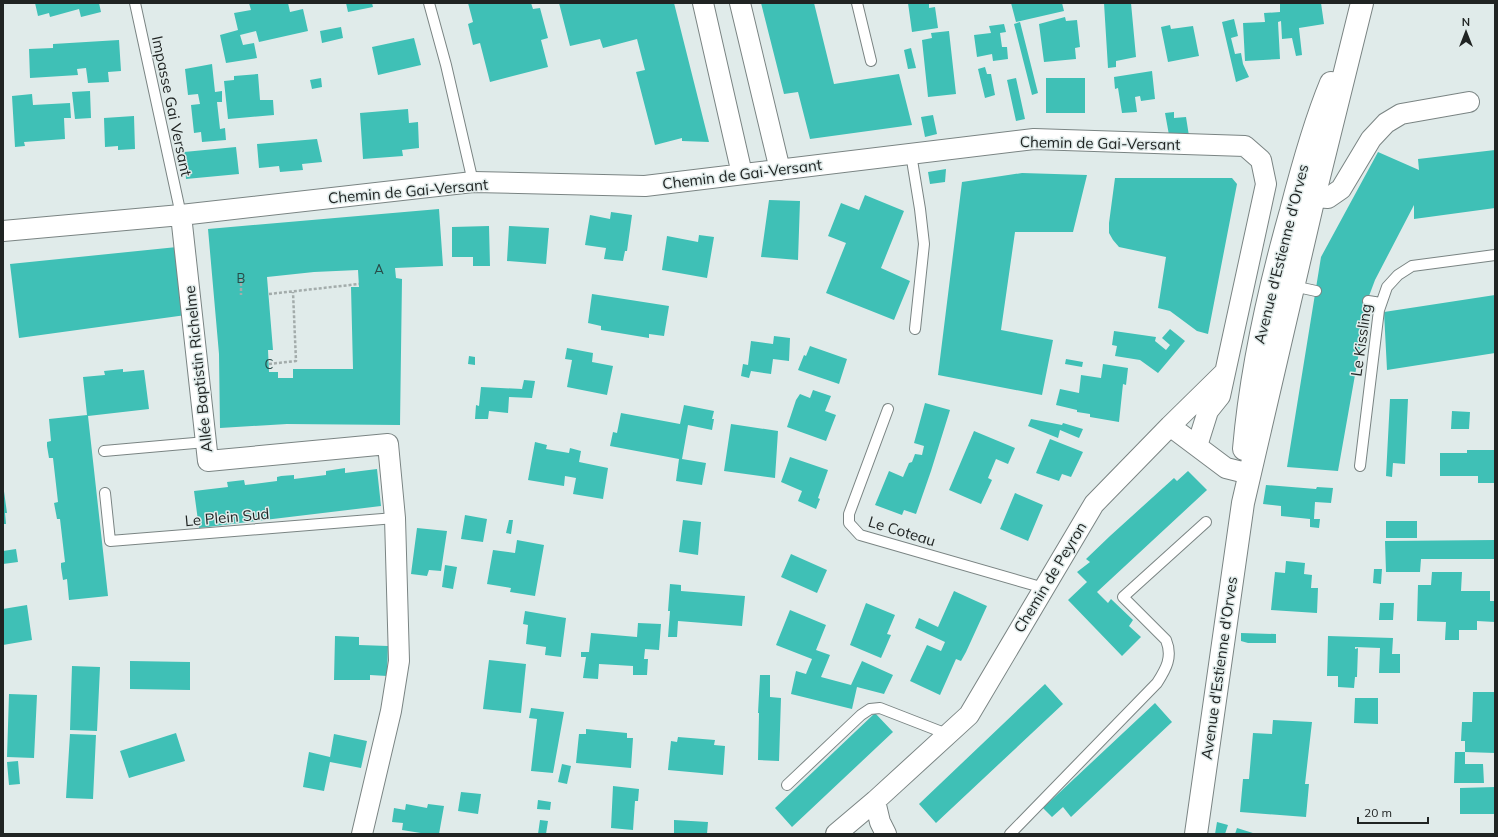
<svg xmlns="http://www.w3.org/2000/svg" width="1498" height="837" viewBox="0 0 1498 837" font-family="Mulish,sans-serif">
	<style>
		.building { fill: #3fc0b6; fill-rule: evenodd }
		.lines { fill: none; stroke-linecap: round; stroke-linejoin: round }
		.lane-casing { stroke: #7a8483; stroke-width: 12 }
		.street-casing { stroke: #7a8483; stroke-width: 22 }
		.secondary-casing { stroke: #7a8483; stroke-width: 24 }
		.path { stroke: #a3acab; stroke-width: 2.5; stroke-dasharray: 3 2; stroke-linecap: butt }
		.lane { stroke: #fff; stroke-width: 10 }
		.street { stroke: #fff; stroke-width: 20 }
		.secondary { stroke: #fff; stroke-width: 22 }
		.labels { text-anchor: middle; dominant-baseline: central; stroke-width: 3; stroke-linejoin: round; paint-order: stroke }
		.number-label { font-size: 13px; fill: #284b48 }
		.street-label { font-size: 15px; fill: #202423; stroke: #e0ebea }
	</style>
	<rect width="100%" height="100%" fill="#e0ebea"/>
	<path class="building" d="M35,3H99L101,12L81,17L79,9L50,17L49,13L38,16Z
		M249,3H288L290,12L303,9L308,31L259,42L256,31L240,35L243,45L254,43L257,58L226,63L220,35L238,30L234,13L251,10Z
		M346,3H372L373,7L348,12Z
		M468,3H531L533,9L540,8L548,38L541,40L548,67L490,82L480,43L473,45L468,24L473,22Z
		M559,3H674L709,142L682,141V138L655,145L636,72L645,70L637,39L603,48L600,39L570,46Z
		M761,3H814L834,84L899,74L912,125L810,139L798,92L784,94Z
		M908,3H929V8L935,7L938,28L912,32Z
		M1011,3H1062L1064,11L1016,22Z
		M1104,3H1131L1136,57L1116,61V67L1108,68Z
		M1280,3H1321L1324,24L1299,28L1302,55L1296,56L1292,38L1282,39L1281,21L1278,22L1280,59L1245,61L1243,23L1265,22L1264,13L1280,12Z
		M1065,17L1066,21L1077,20L1080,47L1075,48L1076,59L1044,62L1039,24Z
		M1234,19L1238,36L1231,38L1235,54L1241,53L1243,64L1249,77L1236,82L1222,22Z
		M1020,22L1038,93L1032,95L1014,24Z
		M1004,24L1006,32L1000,33L1002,47H1007L1008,59L993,61L992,54L977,57L974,35L991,33L989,26Z
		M1170,25L1171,29L1193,26L1199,56L1168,62L1161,27Z
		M341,27L343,38L322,43L320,31Z
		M949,31L956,94L928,97L922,40L932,38L931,33Z
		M414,38L421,65L378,75L372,47Z
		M119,40L121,71L108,72L109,82L88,83L86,68L77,69L78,75L30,78L29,49L53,48V44Z
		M911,48L916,68L908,69L904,50Z
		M212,64L215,92L222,91V102H217L220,129L225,128L226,140L202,142L201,132L194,133L191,105L200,104L198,94L188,95L185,69Z
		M985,67L987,74H991L995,95L985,98L978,69Z
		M1152,71L1155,99L1141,101L1140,96L1135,97L1137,112L1122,113L1118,88L1115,89L1114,77Z
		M258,74L260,100H273L274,115L228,119L224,81L234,80V76Z
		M321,78L322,87L312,89L310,80Z
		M1016,78L1025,119L1016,121L1007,80Z
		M1046,78H1085V113H1046Z
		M90,91L91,118L75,119L72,92Z
		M32,94L33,105L70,103L71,118H64L65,139L24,142L25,146L15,147L12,96Z
		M408,109L409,123L418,122L419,148L402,150L403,156L363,159L360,113Z
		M1174,112V118L1186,117L1189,136L1169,135L1165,113Z
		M933,115L937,134L925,137L921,117Z
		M134,116L135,149L118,150V146L105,147L104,118Z
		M317,139L322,162L302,164L303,170L280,172L279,166L259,168L257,144Z
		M236,147L239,174L186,179L184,152Z
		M1495,150V208L1414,219V205L1375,280L1369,296L1338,471L1287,467L1321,257L1378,152L1419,170L1418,159Z
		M946,169L945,182L930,184L928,172Z
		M1022,173L1087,175L1073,232H1015L1001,330L1053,340L1042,395L938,375L962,182Z
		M1115,178H1232L1237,184L1208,334L1197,331L1170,311L1158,308L1166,257L1119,247L1113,240L1109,233V223Z
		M865,195L904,211L881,268L910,281L894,320L826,293L846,243L828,236L841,203L859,210Z
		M769,200L800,201L798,260L761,257Z
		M439,209L443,266L395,268L396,278L402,279L400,425L287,424L220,428L219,354L208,229ZM358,270L359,287H351L353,369H293V378H278V372H269L268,350H273L267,277L314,272Z
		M611,212L632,215L627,251H625L623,261L604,259L606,248L585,245L590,215L610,219Z
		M489,226L490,266H473V257H452V227Z
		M509,226L549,228L546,264L507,261Z
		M699,235L714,237L707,278L662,270L667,236L698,242Z
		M177,247L186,315L19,338L10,264Z
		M592,294L669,306L664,336L649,334V338L601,330V326L588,323Z
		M1495,295V353L1387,370L1384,312Z
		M1170,329L1185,341L1158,373L1140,360L1115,356L1117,346L1112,345L1114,331L1156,337L1155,341L1166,350L1170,345L1162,338Z
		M774,336L790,338L789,361L773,359L771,374L751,371L749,378L741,376L743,364L748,365L751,341L773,344Z
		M810,346L847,359L839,384L798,370L804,355L806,356Z
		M567,348L593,353L592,362L613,366L607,395L567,387L572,360L565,359Z
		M469,356L475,357V365L468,364Z
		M1066,359L1083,362L1082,367L1065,364Z
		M1103,364L1128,368L1126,385L1123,384L1119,422L1090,417V414L1077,412V410L1056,405L1060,389L1079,393L1081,375L1101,378Z
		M123,369V372L144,370L149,409L88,416L108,596L69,600L67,579L63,580L61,567V563L65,562L60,519H57L54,503L58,502L53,458H49L47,446V442L51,441L49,419L87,415L83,377L105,375L104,371Z
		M524,380L535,381L532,398L509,397L508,413L489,411L488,419H475L476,405L479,406L481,387L522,389Z
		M813,390L831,396L825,411L836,415L826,441L787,427L796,400L800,394L810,398Z
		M1390,399H1408L1405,464L1393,463L1392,477L1386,476Z
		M925,403L950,410L931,471L916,514L904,510L902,515L875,505L889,471L903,477L909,463L912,462L915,454L922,455L924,446L914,443Z
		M684,405L714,411L712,419H714L712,430L688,425L682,459L706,463L702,485L676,481L679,459L610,446L613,432L617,433L621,413L680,424Z
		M1452,411L1470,412L1469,429H1451Z
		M1031,419L1062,425L1063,423L1083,429L1079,438L1060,430L1058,438L1028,426Z
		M731,424L778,431L775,478L724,471Z
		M974,431L1015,448L1008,464L996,459L988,478L992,480L981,504L949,490Z
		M1050,439L1083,452L1071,477L1062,474L1059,481L1036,473Z
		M535,442L547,445L546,449L569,453L570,448L581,451L579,462L608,468L603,499L573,494L576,478L565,476L564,486L528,480Z
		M1467,450H1495V483H1478V476H1440V453H1467Z
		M790,457L828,470L818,498L820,499L816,509L798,501L802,491L781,482Z
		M345,468V473L377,469L381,506L199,528L194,491L228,487L227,482L244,480L245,485L277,481V477L281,476L294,475V479L326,475V471Z
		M1188,471L1207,490L1097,592L1108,603L1111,599L1133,620L1129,626L1141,637L1122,656L1068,600L1087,582L1077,572L1090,562L1086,559L1110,536L1174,478L1177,481Z
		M3,484L7,513H5L6,524H3Z
		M1266,485L1316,489L1317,487L1333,488L1331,503L1315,502L1314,519H1320L1319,528L1310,527V519L1281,516V506L1263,504Z
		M1015,493L1043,505L1028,541L1000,529Z
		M465,515L487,519L483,542L461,539Z
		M509,520H513L511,534L506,533Z
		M683,520L701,522L698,555L679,552Z
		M1386,521H1417V538H1386Z
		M417,528L447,531L441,571L429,570L427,576L411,574Z
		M517,540L544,545L535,596L510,592L511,588L487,584L493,550L515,553Z
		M1495,540V559H1421L1420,572H1386L1385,541Z
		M16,549L18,562L3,564V551Z
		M791,554L827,570L817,593L781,577Z
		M1286,561L1305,563L1304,574L1312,575L1311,588H1318L1317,613L1271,610L1275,572L1285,573Z
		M445,565L457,567L453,589L442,587Z
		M1374,569H1382L1381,584L1373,583Z
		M1432,572H1462L1461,591H1490V601H1495V622L1477,621V630H1459V640H1445L1446,622L1417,621L1418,585H1431Z
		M670,584L681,585V591L745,596L742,626L678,621L677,637H668L670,611H668Z
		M954,591L987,606L966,652L961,661L956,659L940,695L910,681L927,645L941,651L945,642L915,628L919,618L938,627Z
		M866,603L895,615L887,634L891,635L881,658L850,645Z
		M1380,603H1394L1393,620H1379Z
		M27,605L32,640L3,645V609Z
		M790,610L826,625L816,650L830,655L821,677L851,685L862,661L893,675L884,694L857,687L852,709L791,694L796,671L806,674L812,659L776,645Z
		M525,611L566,618L561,657L545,655L546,647L526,644L528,625L523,624Z
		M638,623L661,624L659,650L645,649L644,659H648L647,675H633V666L599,664L598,679L583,678L586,657H581V652H589L591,633L637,637Z
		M1241,633L1276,634V643H1248L1241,641Z
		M335,636L359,637V645L388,646L387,676L370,675V680H334Z
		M1328,636L1393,638L1392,654H1400V673H1379L1380,648L1355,647V649L1358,648L1357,677H1355L1354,688L1338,687V676H1327Z
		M489,660L526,664L521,713L483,709Z
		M130,661L190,662V690L130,689Z
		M72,666L100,667L97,731L70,730Z
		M760,675H770V697L781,698L779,761L758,760L759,713H758Z
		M1045,684L1063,704L936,823L919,804Z
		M1473,692H1495L1494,722H1495V753L1465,752V741H1461L1462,722H1472Z
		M9,694L37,695L34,758L7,757Z
		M1355,698H1378V724L1354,723Z
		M1155,703L1172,722L1071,817L1063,807L1052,817L1043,808Z
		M531,708L564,712L553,773L531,771L537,719L529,718Z
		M875,713L893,732L792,827L775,808Z
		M1273,720L1312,722L1305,784H1309L1306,817L1240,812L1243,779H1249L1253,733L1272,734Z
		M586,729L627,733V738H633L631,768L576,763L579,734H586Z
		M176,733L185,761L129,778L120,751Z
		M70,734L96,735L93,799L66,798Z
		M334,734L367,741L361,768L330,762L324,791L303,787L309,752L330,757Z
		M678,737L715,740L714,745L725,746L723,775L668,770L671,741L677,742Z
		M1455,752H1465V764H1483L1484,783H1454Z
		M18,761L20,784L9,785L7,762Z
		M562,764L571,766L567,784L558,782Z
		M613,786L639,789L638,801H635L633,830L611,828Z
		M1495,787V814H1460V788Z
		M461,792L481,794L478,814L458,811Z
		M538,800L551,802L550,810L537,809Z
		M406,804L427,808L428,804L444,806L439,834H427L402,830L403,823L392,822L394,808L405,810Z
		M540,820L548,821L546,834H538Z
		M674,820L708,822L707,834H674Z
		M1217,822L1228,825L1225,834H1215Z
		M1237,828L1256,834H1235Z"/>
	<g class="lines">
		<g class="lane-casing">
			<path id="lane" d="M135,3L181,215
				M429,3L446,65L473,182
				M857,3L871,61
				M911,154L920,209L924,244L915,329
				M1293,286L1316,291
				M1368,301L1381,303
				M888,409L849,514V523L860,535L1044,588
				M104,451L206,442
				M1360,466L1379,310L1387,287L1398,275L1412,266L1495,255
				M105,493L110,541L395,518
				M787,785L861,715L870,709L880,708L947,734
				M1010,834L1157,683C1166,669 1173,657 1166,640L1123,597L1206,522"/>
		</g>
		<g class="street-casing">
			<path id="street" d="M703,3L742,174
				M740,3L780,170
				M1300,192L1314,197L1328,198L1341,189L1371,139L1386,123L1401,114L1469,102
				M181,215L208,461L388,444L395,518L399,661L391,711L362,834
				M3,231L181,215L473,182L645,186L1034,139L1245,146L1261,160L1266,184L1220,396L1208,411L1197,446
				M1170,426L1225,372
				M875,801L880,822L886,834
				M836,834L875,801L969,715L1094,504L1170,426L1226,468L1250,474"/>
		</g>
		<g class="secondary-casing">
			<path id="secondary" d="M1244,449C1251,368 1269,289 1291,211C1302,168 1314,124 1331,83
				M1196,834L1243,503L1314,197L1362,3"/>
		</g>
		<path class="path" d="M241,278V295
			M269,294L359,284
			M269,364L296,361L293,292"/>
		<use href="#lane" class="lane"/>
		<use href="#street" class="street"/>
		<use href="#secondary" class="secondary"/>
	</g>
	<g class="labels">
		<g class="number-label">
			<text x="379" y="269">A</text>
			<text x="241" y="278">B</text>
			<text x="269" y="364">C</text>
		</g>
		<g class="street-label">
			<text transform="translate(172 106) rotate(78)">Impasse Gai Versant</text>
			<text transform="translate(1100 143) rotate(1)">Chemin de Gai-Versant</text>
			<text transform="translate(742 174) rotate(-7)">Chemin de Gai-Versant</text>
			<text transform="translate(408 191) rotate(-5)">Chemin de Gai-Versant</text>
			<text transform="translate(1281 254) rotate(-76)">Avenue d'Estienne d'Orves</text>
			<text transform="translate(1361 340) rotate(-82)">Le Kissling</text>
			<text transform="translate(198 369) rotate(-96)">Allée Baptistin Richelme</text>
			<text transform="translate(227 517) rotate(-5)">Le Plein Sud</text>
			<text transform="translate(902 531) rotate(17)">Le Coteau</text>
			<text transform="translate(1050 577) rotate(-59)">Chemin de Peyron</text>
			<text transform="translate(1219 668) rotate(-82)">Avenue d'Estienne d'Orves</text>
		</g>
	</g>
	<rect width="1498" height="837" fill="none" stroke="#202423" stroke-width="8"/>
	<g transform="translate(1466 32)" stroke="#e0ebea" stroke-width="3" paint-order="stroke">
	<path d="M0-3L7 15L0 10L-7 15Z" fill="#202423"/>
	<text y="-6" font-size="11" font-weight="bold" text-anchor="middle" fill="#202423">N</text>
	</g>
	<path d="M1358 817v6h70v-6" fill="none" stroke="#202423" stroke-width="2"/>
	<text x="1364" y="817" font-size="12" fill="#202423" stroke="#e0ebea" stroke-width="3" paint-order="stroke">20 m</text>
</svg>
